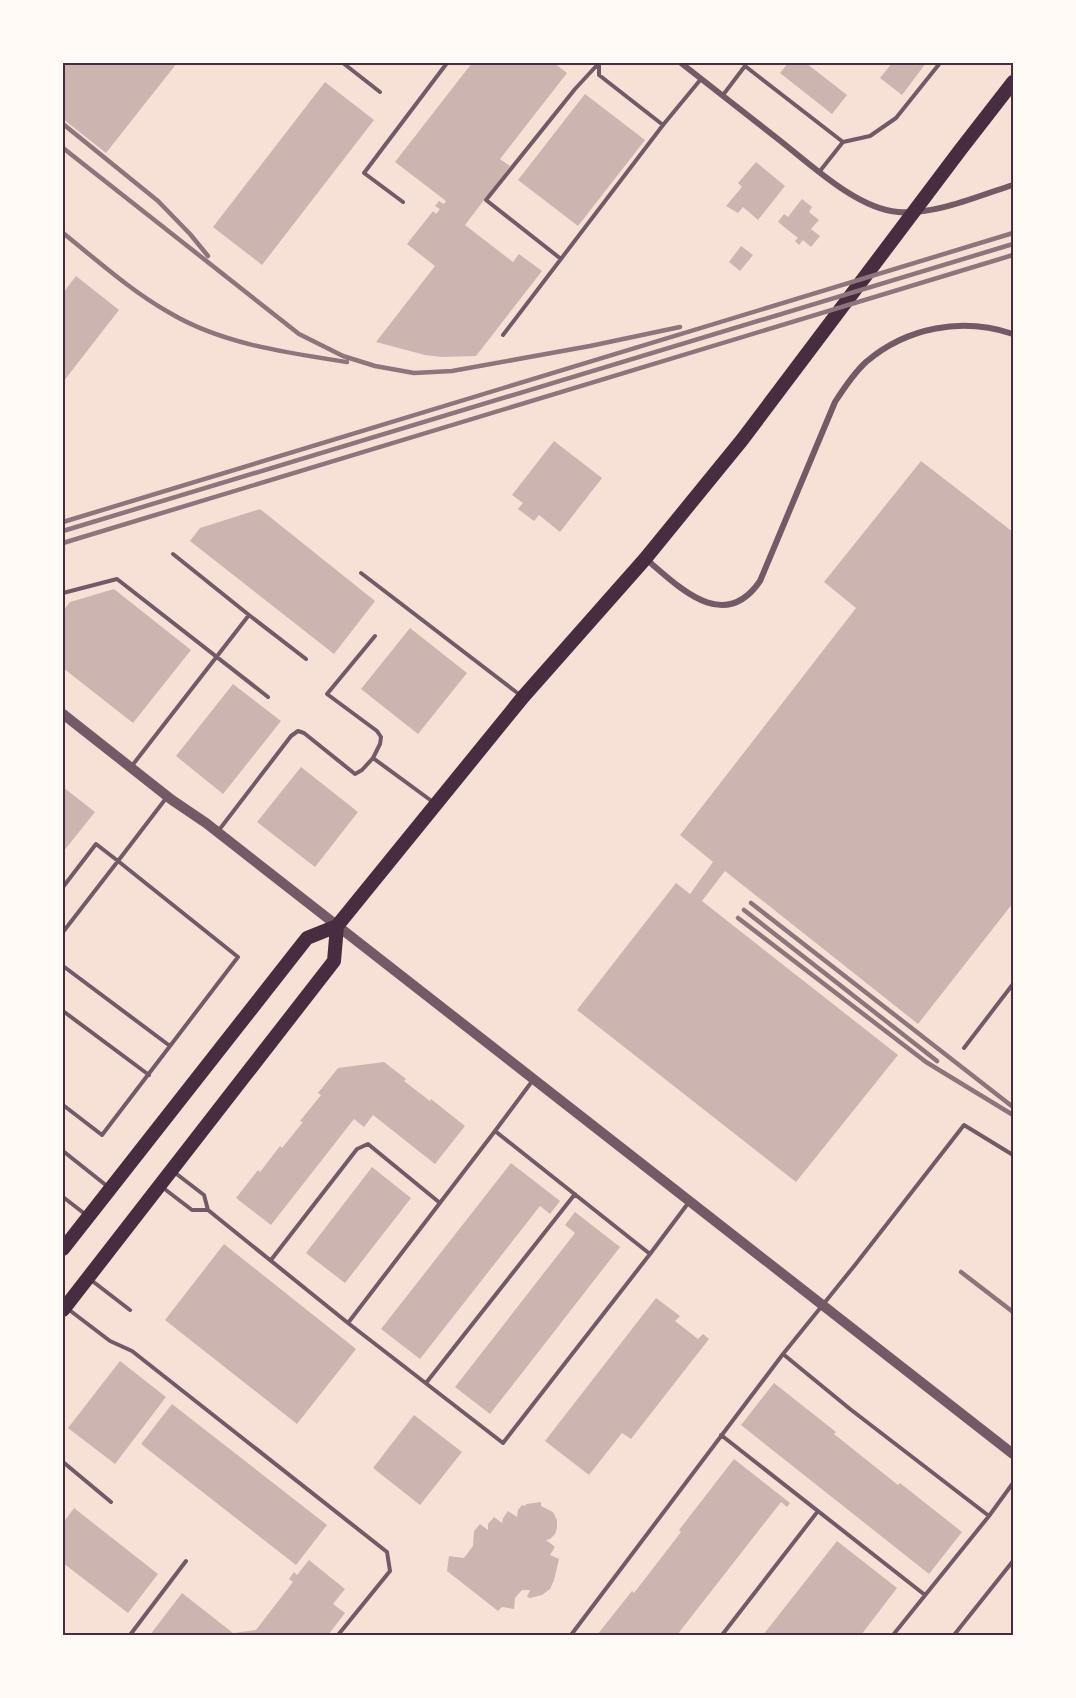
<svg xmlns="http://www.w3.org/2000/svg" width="1076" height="1698" viewBox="0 0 1076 1698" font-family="'DM Sans',sans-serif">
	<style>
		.building { fill: #ccb4b1 }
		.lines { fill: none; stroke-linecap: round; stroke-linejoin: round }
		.service { stroke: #755966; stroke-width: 4 }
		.minor { stroke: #755966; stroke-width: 6 }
		.tertiary { stroke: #755966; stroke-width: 10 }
		.primary { stroke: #4a2c40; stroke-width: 14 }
		.rail { stroke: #8f747c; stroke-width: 4.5 }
		.neatline { fill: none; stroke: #4a2c40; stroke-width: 2 }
	</style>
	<rect width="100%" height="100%" fill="#f7e1d7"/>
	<path class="building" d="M63,63H177L106,153L63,119Z
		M472,63H554L567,73L500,159L510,166L465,225L513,262L519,254L542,271L476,356L442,357L425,355L376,342L435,266L407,244L433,211L436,214L440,209L435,206L439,201L444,204L446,201L395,162Z
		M788,63H806L847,95L832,114L780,73Z
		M892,63H926L902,95L880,78Z
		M325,82L374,120L262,265L213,227Z
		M585,94L645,140L578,226L518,180Z
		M756,162L785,186L758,220L743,207L738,213L726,206L742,187L738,183Z
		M802,199L812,207L809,212L819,220L811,229L820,236L811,247L803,240L799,245L795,241L798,238L778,222L784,214L788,217Z
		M741,246L753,255L740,271L729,262Z
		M76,276L119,310L63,382V293Z
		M554,441L602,478L560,532L539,515L534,521L518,509L523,503L512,495Z
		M921,461L1013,532V903L918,1024L725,871L702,901L898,1055L796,1182L577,1010L676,883L690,894L713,862L680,835L856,608L824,582Z
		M260,509L375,601L334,654L190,541L200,528Z
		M114,589L191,650L133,723L63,668V611L70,602Z
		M410,628L467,673L418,734L361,689Z
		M233,684L281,721L223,794L176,756Z
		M301,767L358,812L315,867L257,822Z
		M63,787L95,812L63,852Z
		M384,1062L406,1079L404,1081L430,1101L431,1099L465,1126L435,1164L373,1115L364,1127L354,1119L271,1225L236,1198L258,1170L260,1172L280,1146L282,1148L303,1122L300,1121L321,1095L318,1093L338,1068Z
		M511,1163L560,1201L550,1214L540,1206L420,1359L381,1329Z
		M372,1167L411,1198L345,1283L306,1253Z
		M575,1212L620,1247L490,1414L455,1387L575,1233L565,1225Z
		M224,1244L356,1349L297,1424L165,1320Z
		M656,1298L680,1316L675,1321L698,1339L703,1334L709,1339L631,1439L622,1433L589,1475L545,1441Z
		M120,1361L166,1397L115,1464L68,1428Z
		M774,1383L836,1432L834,1434L898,1485L900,1483L962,1532L929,1574L741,1425Z
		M172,1404L327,1525L296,1565L141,1444Z
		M414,1415L462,1452L420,1505L373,1468Z
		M734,1459L790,1503L787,1507L781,1502L677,1635H597L632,1591L634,1593L681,1532L679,1530Z
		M541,1502V1506L553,1512L557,1520V1528L555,1534L550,1539L546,1540L555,1547L550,1555L559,1559L554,1580L550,1589L542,1595L530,1598L527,1597L530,1590H522L515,1598L514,1609L502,1607L498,1611L447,1571L449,1556L464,1558L473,1546L474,1531L480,1524L488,1530V1524L494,1517L502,1523L503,1518L508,1511L517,1517L518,1510L522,1505L525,1506L526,1504Z
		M74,1508L158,1574L128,1613L63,1563V1523Z
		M837,1541L897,1588L861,1635H763Z
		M309,1560L345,1589L333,1604L345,1613L328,1635H150L182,1593L233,1633L256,1630L293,1582L289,1579L294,1572L297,1575Z"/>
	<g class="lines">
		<path class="service" d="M343,63L380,92
			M599,65V75L663,125L701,79
			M723,95L745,66L843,142L820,171
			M843,142L870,136L896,118L940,63
			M403,202L364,173L447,63
			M561,259L486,200L575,89L599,63
			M503,335L663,125
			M361,573L520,695
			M63,593L117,579L268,697
			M249,615L306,659
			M373,758L380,744L381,737L377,731L327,694L375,636
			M131,767L249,615L173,554
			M219,830L291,736L298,731L304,733L355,774L362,770L373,758L433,802
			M63,887L96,844L118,861L167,797
			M63,932L118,861L238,957L102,1135L63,1105
			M63,966L170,1046
			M63,1011L149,1075
			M964,1048L1013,984
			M533,1080L495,1131L650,1254L689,1202
			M495,1131L348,1323L503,1443L650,1254
			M63,1151L107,1186
			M174,1172L204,1195L208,1210L348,1323
			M162,1187L192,1210H208
			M63,1197L85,1214
			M271,1260L357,1149L368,1144L440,1203
			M91,1280L130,1310
			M68,1309L110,1341L132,1351L387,1552L390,1571L338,1635
			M783,1354L850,1409L989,1516
			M426,1383L575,1194
			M721,1435L925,1595
			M63,1462L111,1502
			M130,1635L186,1561
			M571,1635L783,1354L855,1265L964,1125L1013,1155
			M722,1635L818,1511
			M893,1635L989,1516L1013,1483
			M954,1635L1013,1561"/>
		<path class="minor" d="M681,63C713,88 746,114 778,139C810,164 857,209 898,212C936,215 977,196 1013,185
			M646,559C679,587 724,634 760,581L835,402C844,388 854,373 866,362C907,327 962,317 1013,334"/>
		<path class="tertiary" d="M63,714L172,800L206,823L1013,1454"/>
		<path class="primary" d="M63,1249L307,938L337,926L523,697L645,559L742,440L961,149L1013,82
			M63,1310L334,961L337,926"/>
		<path class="rail" d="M63,124L158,201L190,234L208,256
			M63,148L299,334L343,356L375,366L414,373L452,371L590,346L680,327
			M63,233C98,261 131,291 170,313C222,344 288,353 347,362
			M63,522L1013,233
			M63,531L1013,244
			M63,543L1013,255
			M751,903L1013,1107
			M744,910L937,1061
			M738,918L926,1062L1013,1115
			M961,1272L1013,1312"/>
	</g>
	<rect width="1076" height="1698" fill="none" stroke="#fffaf5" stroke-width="129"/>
	<rect x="64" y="64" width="948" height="1570" class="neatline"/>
</svg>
